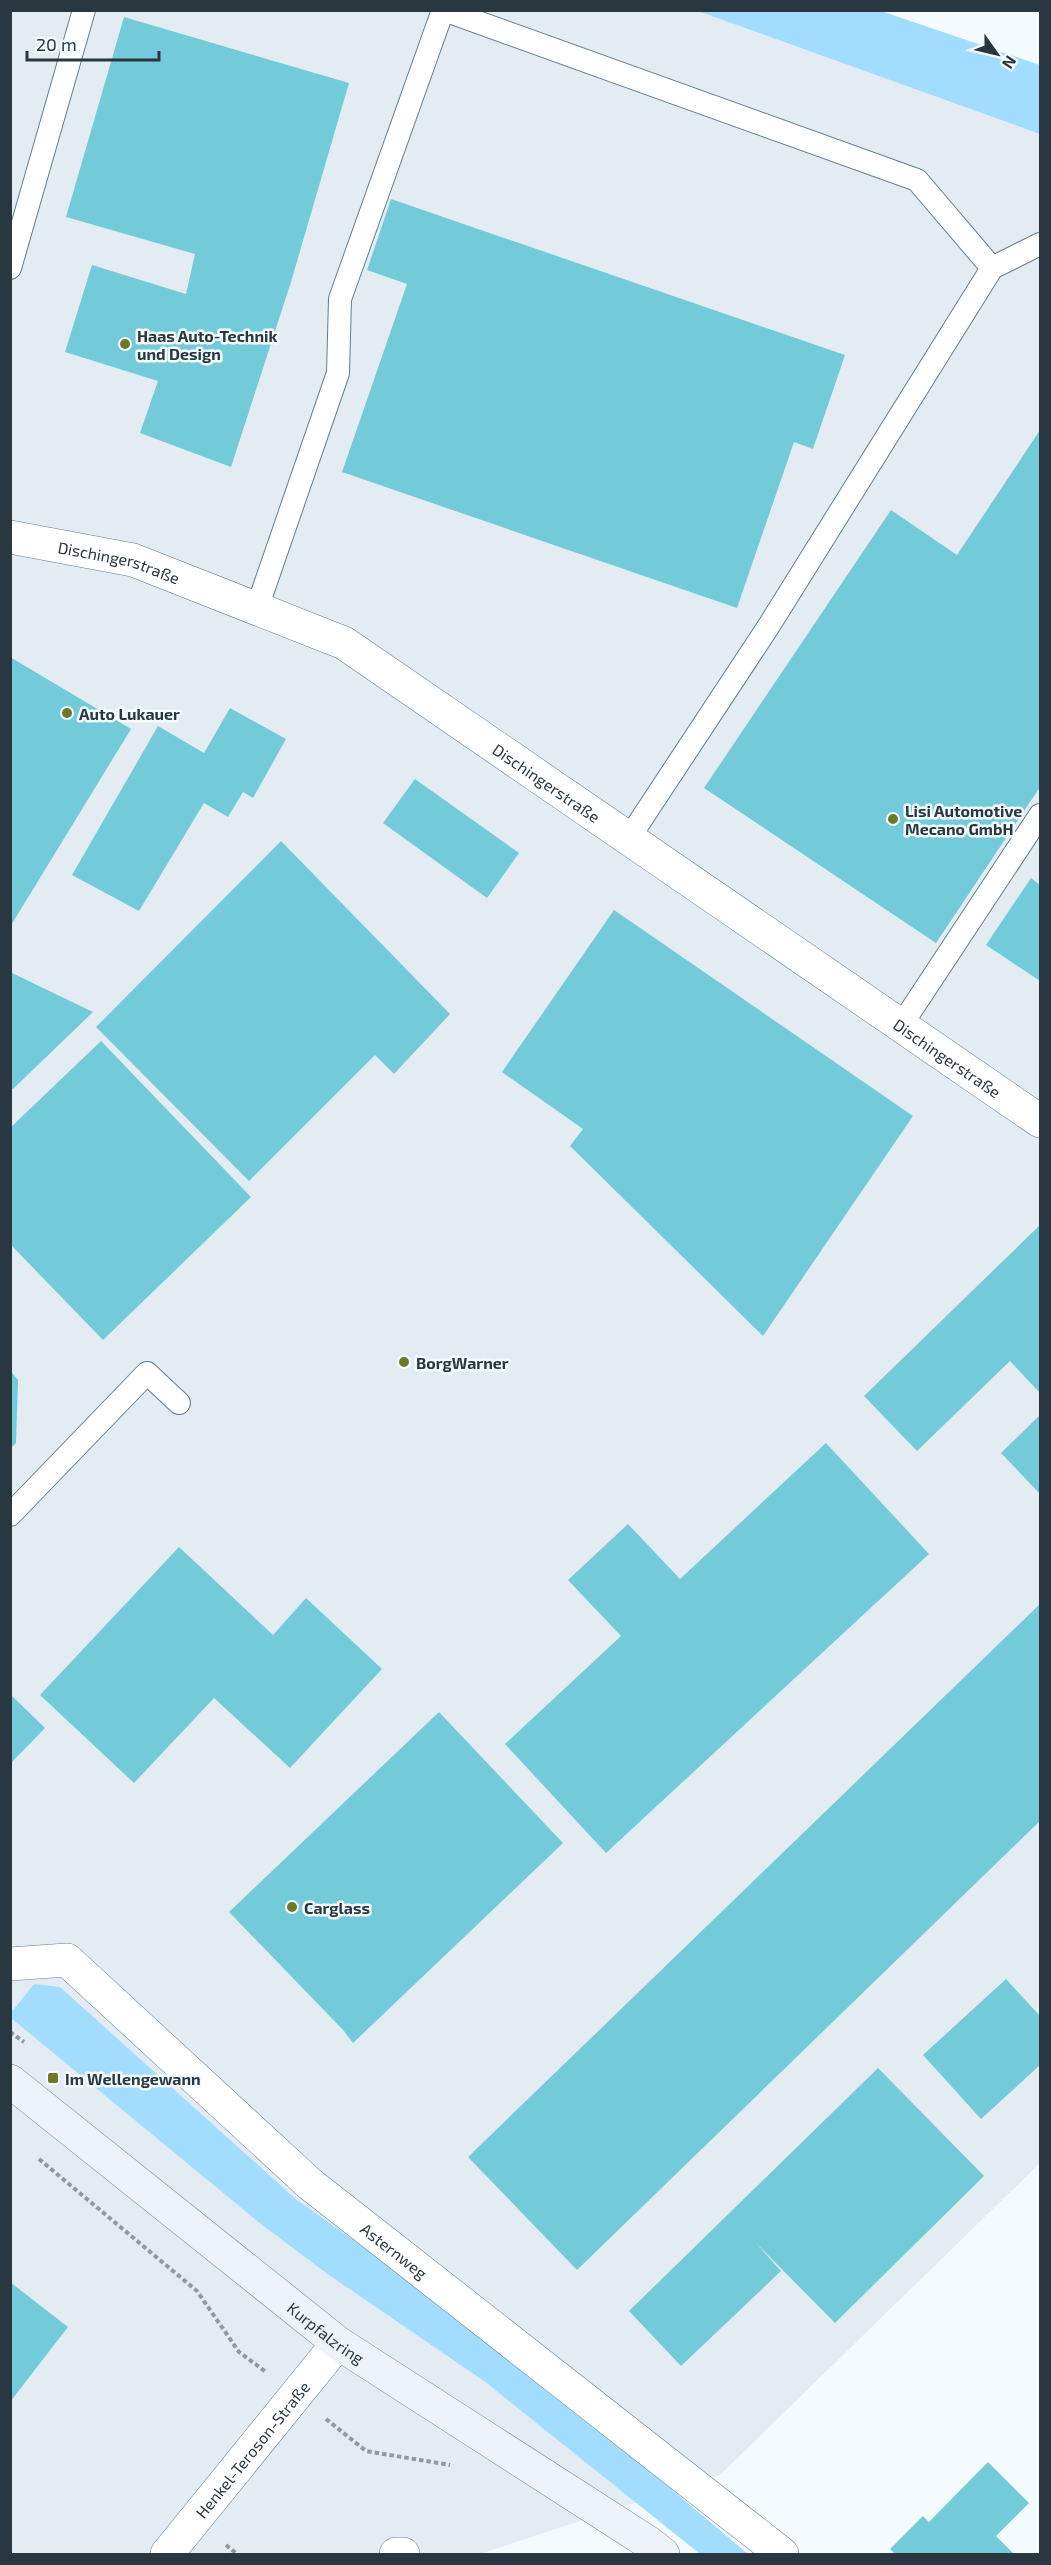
<svg xmlns="http://www.w3.org/2000/svg" width="1051" height="2565" viewBox="0 0 1051 2565" font-family="'Exo 2',sans-serif">
	<style>
		.built { fill: #e3ecf2 }
		.green { fill: #a2ddff }
		.building { fill: #73cbda }
		.lines { fill: none; stroke-linecap: round; stroke-linejoin: round }
		.service-casing { stroke: #5d7f93; stroke-width: 24 }
		.minor-casing { stroke: #5d7f93; stroke-width: 34 }
		.tertiary-casing { stroke: #5d7f93; stroke-width: 34 }
		.secondary-casing { stroke: #5d7f93; stroke-width: 34 }
		.path { stroke: #8e9aa0; stroke-width: 4; stroke-dasharray: 4.5 3; stroke-linecap: butt }
		.service { stroke: #fff; stroke-width: 22 }
		.minor { stroke: #fff; stroke-width: 33 }
		.tertiary { stroke: #fff; stroke-width: 33 }
		.secondary { stroke: #eef2f9; stroke-width: 33 }
		.poi-dot { fill: #6d7924; stroke: #f3fbff; stroke-width: 2 }
		.labels { text-anchor: middle; dominant-baseline: central; stroke-width: 5; stroke-linejoin: round; paint-order: stroke }
		.poi-label { font-size: 16px; font-weight: bold; fill: #293840; stroke: #f3fbff; text-anchor: start }
		.street-label { font-size: 16px; fill: #293840; stroke: #f3fbff }
	</style>
	<rect width="100%" height="100%" fill="#f3fbff"/>
	<path class="built" d="M11,11H830L1040,82V2163L720,2475L480,2554H11Z"/>
	<path class="green" d="M698,11H881L1040,65V134Z
		M34,1984L60,1987L297,2200L500,2344L748,2554H700L484,2381L329,2275L262,2225L11,2018L10,2014Z"/>
	<path class="building" d="M124,17L349,83L291,282L231,467L140,433L158,381L65,352L92,265L186,294L195,254L66,217Z
		M391,199L845,355L813,449L794,442L737,608L342,472L407,284L367,270Z
		M1040,430V787L936,943L704,788L891,510L957,555Z
		M10,657L131,729L10,927Z
		M230,708L286,739L253,798L243,792L228,817L204,803L139,911L72,875L158,726L204,753Z
		M415,779L519,853L487,898L383,823Z
		M281,841L450,1014L394,1074L375,1055L249,1181L96,1027Z
		M1031,878L1040,885V981L986,945Z
		M614,910L913,1116L763,1336L570,1146L583,1129L502,1072Z
		M10,972L93,1012L13,1089L10,1088Z
		M101,1041L251,1197L103,1340L10,1244V1128Z
		M1040,1225V1393L1010,1361L917,1451L864,1396Z
		M10,1370L18,1380L16,1443L10,1449Z
		M1040,1415V1494L1001,1453Z
		M826,1443L929,1554L606,1853L505,1744L621,1636L568,1580L628,1524L680,1579Z
		M179,1547L273,1635L306,1598L382,1669L290,1768L214,1698L134,1783L40,1695Z
		M1040,1604V1821L577,2270L468,2157Z
		M10,1694L45,1728L10,1764Z
		M439,1712L563,1843L353,2043L344,2031L229,1912Z
		M1006,1979L1040,2016V2065L981,2119L923,2055Z
		M878,2068L984,2176L835,2323L755,2242L781,2271L681,2366L629,2311Z
		M10,2282L68,2327L10,2402Z
		M988,2462L1029,2503L996,2536L1014,2554H895L890,2549L923,2516L929,2522Z"/>
	<g class="lines">
		<g class="service-casing">
			<path id="service" d="M444,10L917,180L992,268L770,624L629,838
				M10,268L84,10
				M992,268L1040,244
				M257,608L338,373L340,299L443,10
				M902,1024L1040,815
				M10,1515L147,1373L179,1403"/>
		</g>
		<g class="minor-casing">
			<g id="minor">
				<path id="s1" d="M10,537L133,560L344,643L1040,1121"/>
				<path id="s2" d="M10,1964L67,1960L310,2184L782,2554"/>
				<path d="M396,2554H403"/>
			</g>
		</g>
		<g class="tertiary-casing">
			<g id="tertiary">
				<path id="s3" d="M167,2554L338,2343"/>
			</g>
		</g>
		<g class="secondary-casing">
			<g id="secondary">
				<path id="s4" d="M10,2081L338,2343L649,2543L663,2554"/>
			</g>
		</g>
		<path class="path" d="M10,2032L24,2042
			M39,2159L197,2291L239,2352L266,2372
			M326,2419L366,2451L450,2465
			M226,2545L237,2554"/>
		<use href="#service" class="service"/>
		<use href="#minor" class="minor"/>
		<use href="#tertiary" class="tertiary"/>
		<use href="#secondary" class="secondary"/>
	</g>
	<g class="poi-dot">
		<circle cx="125" cy="344" r="6"/>
		<circle cx="67" cy="713" r="6"/>
		<circle cx="893" cy="819" r="6"/>
		<circle cx="404" cy="1362" r="6"/>
		<circle cx="292" cy="1907" r="6"/>
		<rect x="47" y="2072" width="12" height="12" rx="3"/>
	</g>
	<g class="labels">
		<g class="poi-label">
			<text x="137" y="335">Haas Auto-Technik<tspan x="137" dy="18">und Design</tspan></text>
			<text x="79" y="713">Auto Lukauer</text>
			<text x="905" y="810">Lisi Automotive<tspan x="905" dy="18">Mecano GmbH</tspan></text>
			<text x="416" y="1362">BorgWarner</text>
			<text x="304" y="1907">Carglass</text>
			<text x="65" y="2078">Im Wellengewann</text>
		</g>
		<g class="street-label">
			<text stroke="none"><textPath href="#s1" startOffset="112">Dischingerstraße</textPath></text>
			<text stroke="none"><textPath href="#s1" startOffset="598">Dischingerstraße</textPath></text>
			<text stroke="none"><textPath href="#s1" startOffset="1084">Dischingerstraße</textPath></text>
			<text stroke="none"><textPath href="#s2" startOffset="495">Asternweg</textPath></text>
			<text stroke="none"><textPath href="#s4" startOffset="404">Kurpfalzring</textPath></text>
			<text stroke="none"><textPath href="#s3" startOffset="135">Henkel-Teroson-Straße</textPath></text>
		</g>
	</g>
	<rect width="1051" height="2565" fill="none" stroke="#293840" stroke-width="24"/>
	<g transform="translate(997 54) rotate(124)" stroke="#f3fbff" stroke-width="4.5" paint-order="stroke">
	<path d="M0-4.5L10 22L0 15L-10 22Z" fill="#293840"/>
	<text y="-9" font-size="16" font-weight="bold" text-anchor="middle" fill="#293840">N</text>
	</g>
	<path d="M27 51v9h132v-9" fill="none" stroke="#293840" stroke-width="3"/>
	<text x="36" y="51" font-size="18" fill="#293840" stroke="#f3fbff" stroke-width="4.5" paint-order="stroke">20 m</text>
</svg>
